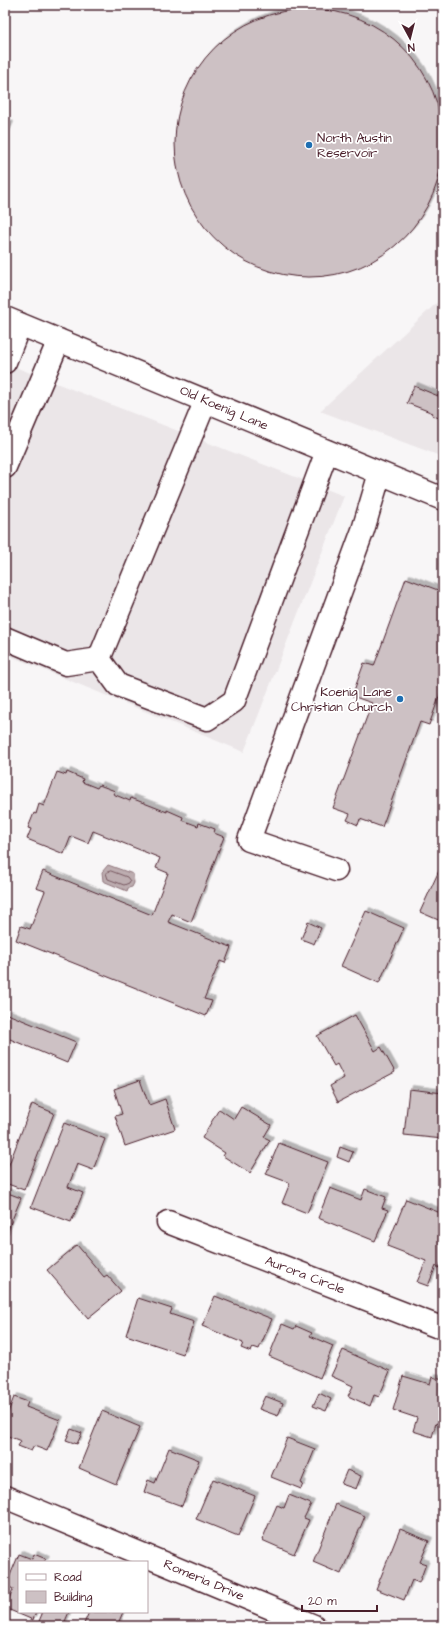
<svg xmlns="http://www.w3.org/2000/svg" width="448" height="1631" viewBox="0 0 448 1631" font-family="'Architects Daughter',sans-serif">
	<style>
		.built { fill: #ebe6e8 }
		.water { fill: #bdadb0; stroke: #8f747b }
		.lines { fill: none; stroke-linecap: round; stroke-linejoin: round }
		.shore { stroke: #785860; stroke-width: 1 }
		.building { fill: #cdc1c4; stroke: #4a1f2b; filter: url(#shadow) }
		.minor-casing { stroke: #4a1f2b; stroke-width: 25 }
		.minor { stroke: #fff; stroke-width: 22 }
		.poi-dot { fill: #1f6fb2; stroke: #fff; stroke-width: 1.5 }
		.labels { text-anchor: middle; dominant-baseline: central; stroke-width: 3.5; stroke-linejoin: round; paint-order: stroke }
		.poi-label { font-size: 13px; fill: #4a1f2b; stroke: #fff; text-anchor: start }
		.street-label { font-size: 13px; fill: #4a1f2b; stroke: #fff }
	</style>
	<defs>
		<filter id="shadow"><feDropShadow dx="3.5" dy="-3.5" stdDeviation="0" flood-color="#0004"/></filter>
	</defs>
	<rect width="100%" height="100%" fill="#f8f6f7"/>
	<filter id="ink" filterUnits="userSpaceOnUse"><feTurbulence type="fractalNoise" baseFrequency=".025" numOctaves="2"/><feDisplacementMap in="SourceGraphic" scale="8" xChannelSelector="R" yChannelSelector="G"/><feConvolveMatrix kernelMatrix="1 2 1 2 8 2 1 2 1" color-interpolation-filters="sRGB"/></filter>
	<g filter="url(#ink)">
		<path class="built" d="M443,297V457L320,411Z
			M5,363L344,496L244,752L5,654Z"/>
		<path class="water" d="M108,865L133,874L134,883L132,887L128,888L127,891L103,881L102,872Z"/>
		<g class="lines">
			<path class="shore" d="M111,871L127,877L130,881L129,883L124,885L108,879L106,873Z"/>
		</g>
		<path class="building" d="M175 143a134 134 0 1 1 268 0a134 134 0 1 1-268 0Z
			M5,123L10,125L5,137Z
			M414,386L443,398V420L432,415L433,413L407,403Z
			M406,578L443,592V686L429,725L420,722L382,827L360,819L358,825L347,820L350,814L333,808L372,703L352,696L364,663L374,666Z
			M57,772L66,775L67,772L83,779L82,782L97,788L99,785L115,791L113,794L130,801L131,798L167,812V810L183,817L182,820L198,826L199,823L215,829L214,833L224,837L191,922L172,914L168,922L231,947L225,963L220,961L204,999L212,1001L206,1016L16,940L21,926L30,929L45,891L36,888L43,871L152,915L168,873L156,868L160,858L93,831L88,843L71,836L64,854L27,839L31,829L28,828L34,813L36,814L39,804L44,806Z
			M443,862V922L420,912Z
			M366,911L404,928L379,983L341,966Z
			M308,922L321,928L314,944L301,939Z
			M5,1013L76,1042L67,1063L5,1037Z
			M355,1015L375,1051L381,1047L395,1072L338,1102L330,1086L344,1078L337,1064L334,1066L317,1036Z
			M140,1080L149,1105L165,1099L175,1129L125,1146L115,1116L122,1114L114,1089Z
			M409,1089L443,1093V1139L404,1135Z
			M32,1104L54,1113L24,1190L5,1183V1175Z
			M241,1107L271,1125L264,1137L270,1140L250,1173L223,1156L225,1153L202,1138L219,1109L234,1119Z
			M64,1123L105,1139L93,1170L77,1164L68,1187L83,1193L71,1222L31,1207Z
			M279,1143L328,1162L307,1213L282,1203L290,1183L266,1174Z
			M340,1147L353,1152L349,1162L337,1157Z
			M330,1188L361,1200L365,1189L386,1197L382,1208L388,1210L375,1241L318,1218Z
			M5,1192L21,1198L5,1237Z
			M406,1199L443,1214V1259L439,1268L436,1266L428,1286L417,1282L426,1261L387,1246Z
			M77,1245L104,1277L107,1275L121,1291L88,1318L47,1270Z
			M215,1296L272,1319L259,1349L253,1347L251,1352L241,1348L243,1343L202,1326Z
			M138,1298L172,1309L170,1314L194,1322L183,1354L126,1335Z
			M282,1324L294,1329L296,1326L312,1333L310,1336L333,1346L320,1378L269,1356Z
			M343,1350L390,1371L379,1397L374,1395L370,1406L348,1396L353,1386L331,1376Z
			M403,1376L430,1384L432,1377L443,1380V1426L436,1423L432,1437L413,1431L417,1418L393,1410Z
			M319,1393L331,1399L326,1411L313,1406Z
			M265,1396L283,1403L278,1416L259,1409Z
			M14,1397L28,1402L26,1407L60,1420L47,1451L34,1446L31,1451L18,1446L21,1441L5,1435V1420Z
			M102,1411L140,1427L116,1484L79,1468Z
			M71,1429L82,1433L77,1444L66,1440Z
			M287,1438L315,1449L301,1483L303,1484L301,1489L271,1477Z
			M169,1448L199,1460L182,1506L144,1492L148,1480L155,1483Z
			M347,1470L361,1476L356,1489L341,1484Z
			M213,1479L255,1496L238,1536L196,1519Z
			M289,1495L311,1504L304,1518L309,1520L294,1554L262,1540L277,1505L284,1508Z
			M336,1504L365,1516L341,1574L313,1562Z
			M400,1529L429,1541L420,1562L426,1564L419,1583L412,1580L404,1600L376,1589Z
			M19,1554L32,1559L34,1554L46,1559L44,1562H19V1612H36L33,1620L5,1608L13,1589L6,1585Z
			M39,1612H69L63,1626H37L42,1614Z
			M89,1612H123L117,1626H83Z"/>
		<g class="lines">
			<g class="minor-casing">
				<path id="minor" d="M5,318L443,499
					M5,362L20,324
					M5,467L59,340
					M5,638L66,664L99,659L206,400
					M99,659L118,685L207,719L234,701L327,451
					M336,870L249,840L363,530L380,473
					M168,1222L436,1326L443,1327
					M5,1497L314,1626"/>
			</g>
			<use href="#minor" class="minor"/>
		</g>
	</g>
	<g class="poi-dot">
		<circle cx="309" cy="145" r="4"/>
		<circle cx="400" cy="699" r="4"/>
	</g>
	<g class="labels">
		<g class="poi-label">
			<text x="317" y="138">North Austin<tspan x="317" dy="15">Reservoir</tspan></text>
			<text x="392" y="692" text-anchor="end">Koenig Lane<tspan x="392" dy="15">Christian Church</tspan></text>
		</g>
		<g class="street-label">
			<text transform="translate(224 408) rotate(23)">Old Koenig Lane</text>
			<text transform="translate(305 1275) rotate(21)">Aurora Circle</text>
			<text transform="translate(204 1580) rotate(23)">Romeria Drive</text>
		</g>
	</g>
	<rect width="448" height="1631" fill="none" stroke="#fff" stroke-width="20"/>
	<rect x="10" y="10" width="428" height="1611" fill="none" stroke="#4a1f2b" stroke-width="1.5" filter="url(#ink)"/>
	<rect x="18" y="1561" width="130" height="52" fill="#ffffff" stroke="#b7a5aa"/>
	<rect x="26" y="1574" width="20" height="6" fill="#ffffff" stroke="#b7a5aa"/>
	<text x="54" y="1581" font-size="12" fill="#4a1f2b">Road</text>
	<rect x="26" y="1591" width="20" height="12" fill="#cdc1c4" stroke="#b7a5aa"/>
	<text x="54" y="1601" font-size="12" fill="#4a1f2b">Building</text>
	<g transform="translate(410 38) rotate(173)" stroke="#ffffff" stroke-width="3" paint-order="stroke">
	<path d="M0-3L7 15L0 10L-7 15Z" fill="#4a1f2b"/>
	<text y="-6" font-size="11" font-weight="bold" text-anchor="middle" fill="#4a1f2b">N</text>
	</g>
	<path d="M302 1605v6h75v-6" fill="none" stroke="#4a1f2b" stroke-width="2"/>
	<text x="308" y="1605" font-size="12" fill="#4a1f2b" stroke="#ffffff" stroke-width="3" paint-order="stroke">20 m</text>
</svg>
